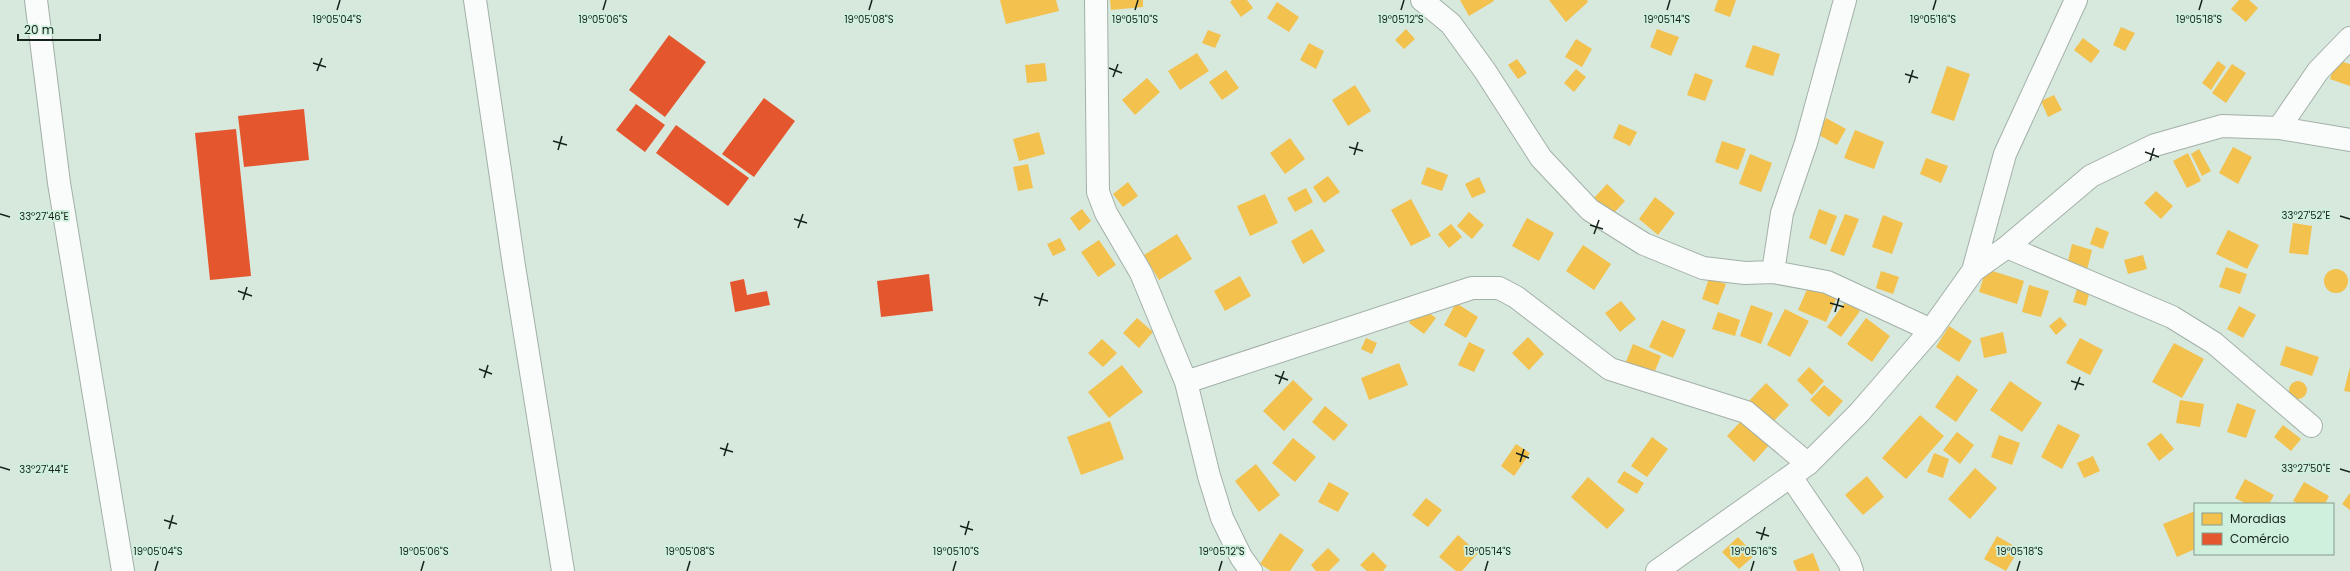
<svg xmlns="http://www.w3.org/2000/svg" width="2350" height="571" viewBox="0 0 2350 571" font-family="Poppins,sans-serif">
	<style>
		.homes { fill: #f2c14e }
		.shops { fill: #e4572e }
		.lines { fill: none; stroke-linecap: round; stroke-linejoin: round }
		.minor-casing { stroke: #a3b0a8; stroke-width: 24 }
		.minor { stroke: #f9fcfa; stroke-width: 22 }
		.ticks { fill: none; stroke: #16231b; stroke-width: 1.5 }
		.ticks-label { font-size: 10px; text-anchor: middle; fill: #16231b; stroke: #cff0dc; stroke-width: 4; stroke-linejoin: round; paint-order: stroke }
	</style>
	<rect width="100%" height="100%" fill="#d7e8dd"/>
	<path class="homes" d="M1000,0H1056L1059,11L1006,24Z
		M1110,0H1143V7L1111,10Z
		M1232,0H1247L1253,8L1241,17L1230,2Z
		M1460,0H1493L1494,1L1469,16Z
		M1549,0H1587L1588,2L1566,22Z
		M1718,0H1736L1730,17L1714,11Z
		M2239,0H2249L2258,8L2246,22L2231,9Z
		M1277,2L1299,17L1289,32L1267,18Z
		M2121,27L2135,33L2125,51L2113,45Z
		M1406,29L1415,39L1404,49L1395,40Z
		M1657,29L1679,37L1671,56L1650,47Z
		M1208,30L1221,35L1215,48L1202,43Z
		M2083,38L2100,51L2091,63L2074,50Z
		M1576,39L1592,49L1582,67L1565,57Z
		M1309,43L1324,51L1316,69L1300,60Z
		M1753,45L1780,54L1773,76L1745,67Z
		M1197,53L1209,71L1180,90L1168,71Z
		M1517,59L1527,73L1518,79L1508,65Z
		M2336,60L2350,64V86L2330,79Z
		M2218,61L2226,67L2211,90L2202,83Z
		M1045,63L1047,81L1027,83L1025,65Z
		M2232,64L2246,73L2226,103L2212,93Z
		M1947,66L1970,74L1954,121L1931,113Z
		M1576,69L1586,77L1574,92L1564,83Z
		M1226,70L1239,88L1222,100L1209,82Z
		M1695,73L1713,80L1705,101L1687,95Z
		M1147,78L1160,92L1135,115L1122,100Z
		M1355,85L1371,111L1348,126L1332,100Z
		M2054,95L2062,110L2048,117L2041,101Z
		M1826,118L1846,129L1837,145L1817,134Z
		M1619,124L1637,132L1630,146L1613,138Z
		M1855,130L1884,142L1874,169L1844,158Z
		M1039,132L1045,154L1019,161L1013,139Z
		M1290,138L1305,159L1285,174L1270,153Z
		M1722,141L1746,149L1738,170L1715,162Z
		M2233,147L2252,157L2238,184L2219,173Z
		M2199,149L2211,171L2202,176L2191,154Z
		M2188,153L2201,181L2187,188L2173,161Z
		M1750,154L1772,163L1761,192L1739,184Z
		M1926,158L1948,166L1941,183L1920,174Z
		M1028,164L1033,188L1018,191L1013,167Z
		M1427,167L1448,175L1442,191L1421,184Z
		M1328,176L1340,192L1324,203L1313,187Z
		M1479,177L1486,192L1472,198L1465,184Z
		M1128,182L1138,196L1123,207L1113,194Z
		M1607,184L1625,201L1611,216L1593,199Z
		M1306,188L1313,202L1295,212L1287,198Z
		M2156,191L2173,206L2161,219L2144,203Z
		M1265,194L1278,223L1250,236L1237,206Z
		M1655,197L1675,213L1658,235L1639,219Z
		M1411,199L1431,236L1411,246L1391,210Z
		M1082,209L1091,221L1079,231L1070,218Z
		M1819,209L1837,216L1826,245L1809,238Z
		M1469,212L1484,225L1472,239L1457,226Z
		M1845,214L1859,219L1844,256L1830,251Z
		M1883,215L1903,223L1892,254L1872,247Z
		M1527,218L1554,233L1539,261L1512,246Z
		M2293,223L2312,226L2308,255L2289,253Z
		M1451,224L1462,237L1449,248L1438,234Z
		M2096,227L2109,232L2103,249L2090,244Z
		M1312,229L1325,251L1303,264L1291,241Z
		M2228,230L2259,245L2247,269L2216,254Z
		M1177,234L1192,259L1159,280L1144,255Z
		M1060,238L1066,250L1053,256L1047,244Z
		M1099,240L1116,265L1098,277L1081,252Z
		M2072,244L2092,250L2086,274L2066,269Z
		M1583,245L1611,264L1594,290L1566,271Z
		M2143,255L2147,269L2128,274L2124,260Z
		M2226,267L2247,274L2240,294L2219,287Z
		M1986,269L2024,281L2017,304L1979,292Z
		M2324 281a12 12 0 1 1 24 0a12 12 0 1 1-24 0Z
		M1881,271L1899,277L1893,294L1876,288Z
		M1240,276L1251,296L1225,311L1214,291Z
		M1709,278L1726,284L1718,305L1702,299Z
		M1809,285L1837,297L1826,322L1798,310Z
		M2029,285L2049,291L2041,317L2022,312Z
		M2078,286L2090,290L2086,306L2073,302Z
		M1621,301L1636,319L1620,332L1605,313Z
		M1846,301L1860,311L1841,337L1827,327Z
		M1456,303L1478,317L1466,338L1444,325Z
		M1751,305L1773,313L1761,344L1740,336Z
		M2239,306L2256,315L2243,338L2227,329Z
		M1421,307L1436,318L1424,334L1409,323Z
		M1785,309L1809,321L1790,357L1767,345Z
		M1718,312L1740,320L1735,336L1712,329Z
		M2060,317L2067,325L2056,335L2049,326Z
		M1137,318L1153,332L1139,348L1123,333Z
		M1866,318L1890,336L1872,362L1847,344Z
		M1662,320L1686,330L1673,358L1649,347Z
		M1949,326L1972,341L1959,362L1936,347Z
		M2003,332L2007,353L1984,358L1980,338Z
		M1528,337L1544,354L1529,370L1512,353Z
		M1366,338L1377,343L1372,354L1361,349Z
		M2080,338L2103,350L2090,375L2066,363Z
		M1102,339L1117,353L1103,367L1088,353Z
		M1469,342L1485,350L1474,372L1458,365Z
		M2174,343L2204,359L2182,398L2152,382Z
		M1633,344L1661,356L1652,378L1624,367Z
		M2286,346L2319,357L2312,376L2280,365Z
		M1399,363L1408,385L1369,400L1361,378Z
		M1122,365L1143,392L1109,418L1088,392Z
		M1809,367L1824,381L1812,395L1797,380Z
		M2350,367V392L2344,391Z
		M1957,375L1978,390L1956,422L1935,407Z
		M1293,380L1313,399L1284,431L1263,411Z
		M2010,381L2042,403L2022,432L1990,410Z
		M2289 390a9 9 0 1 1 18 0a9 9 0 1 1-18 0Z
		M1766,383L1789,405L1770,425L1747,403Z
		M1824,385L1843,401L1829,417L1810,400Z
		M2180,400L2204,404L2200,427L2176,423Z
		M2237,403L2256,410L2246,438L2227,432Z
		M1325,406L1348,425L1334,441L1312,422Z
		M1920,415L1944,436L1906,479L1882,458Z
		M1743,419L1770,444L1754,462L1727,436Z
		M1110,421L1124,459L1081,475L1067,437Z
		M2058,424L2080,435L2062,469L2041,457Z
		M2283,425L2301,439L2291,451L2274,437Z
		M1957,432L1974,445L1960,464L1943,450Z
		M2161,433L2174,449L2159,461L2147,444Z
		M1999,435L2020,443L2012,465L1991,457Z
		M1652,437L1668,449L1647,477L1631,466Z
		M1293,438L1316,457L1295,482L1272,463Z
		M1516,444L1530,453L1514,476L1501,466Z
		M1934,453L1949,459L1943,478L1927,472Z
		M2093,456L2100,471L2084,478L2077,463Z
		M1256,464L1280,495L1259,512L1235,481Z
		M1975,468L1997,488L1970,519L1948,499Z
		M1624,471L1644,483L1637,494L1617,482Z
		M1867,476L1884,497L1863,515L1845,495Z
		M1588,477L1625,510L1607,529L1571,497Z
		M2245,479L2274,495L2269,504H2247L2235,498Z
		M1329,482L1349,493L1338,512L1318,502Z
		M2304,482L2329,496L2325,504H2300L2293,501Z
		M2350,493V510L2342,504Z
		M1426,498L1442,510L1428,527L1412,515Z
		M2195,511V549L2177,557L2163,524Z
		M1280,533L1304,550L1290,571H1271L1260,564Z
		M1458,535L1478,553L1462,571H1456L1439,557Z
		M1997,536L2019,549L2006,571L1984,559Z
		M1738,537L1755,555L1739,569L1722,552Z
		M1328,548L1340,560L1329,571H1316L1311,565Z
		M1373,552L1387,566L1383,571H1367L1360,565Z
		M1813,553L1820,571H1797L1793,561Z"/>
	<path class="shops" d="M669,35L706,62L665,117L629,90Z
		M764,98L795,121L754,177L722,154Z
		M636,104L665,125L645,152L616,130Z
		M304,109L309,160L244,167L238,116Z
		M676,125L749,178L728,206L656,153Z
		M236,129L251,276L210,280L195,133Z
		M929,274L933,311L881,317L877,281Z
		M744,279L747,295L767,291L770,305L735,312L730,282Z"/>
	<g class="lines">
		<g class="minor-casing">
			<path id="minor" d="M36,0L59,183L123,571
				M475,0L514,266L563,571
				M1096,0L1098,192L1106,213L1141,273L1186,382L1209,476L1222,518L1241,557L1251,571
				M1422,0L1451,24L1485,71L1541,158L1590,210L1644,244L1703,268L1745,273L1773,272L1827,282L1931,330
				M2279,128L2318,71L2350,38
				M2007,247L2172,317L2214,343L2311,426
				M1973,271L2005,154L2076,0
				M1773,272L1782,213L1806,143L1845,0
				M1186,382L1472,288H1499L1516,297L1610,369L1746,412L1808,464
				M1791,477L1849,562L1852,571
				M1657,571L1808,464L1859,413L1931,330L1973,271L2007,247L2091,176L2155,145L2222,126L2279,128L2350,140"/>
		</g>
		<use href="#minor" class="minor"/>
	</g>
	<path class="ticks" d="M337,10L340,0M603,10L606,0M869,10L872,0M1135,10L1138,0M1401,10L1404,0M1667,10L1670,0M1933,10L1936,0M2199,10L2202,0M313,63L326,67M1109,68L1122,73M317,71L322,58M1905,74L1918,78M1113,77L1118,64M1909,83L1913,70M553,141L567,145M1349,147L1363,151M558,150L562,136M2145,152L2159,157M1354,155L1358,142M2150,161L2154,148M0,214L10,217M2340,216L2350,219M794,219L807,223M1590,225L1603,229M798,228L803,214M1594,234L1599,220M238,291L252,296M1034,297L1048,301M243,300L247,287M1830,303L1844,307M1039,306L1043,293M1835,312L1839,298M479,369L492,374M1275,375L1288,380M484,378L488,365M2071,381L2084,385M1279,384L1284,371M2075,390L2080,377M720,448L733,452M1516,453L1529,458M724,456L728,443M1520,462L1524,449M0,467L10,470M2340,469L2350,472M164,520L177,524M960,526L973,530M169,529L173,515M1756,532L1769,536M965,535L969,521M1761,540L1765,527M155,571L158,561M421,571L424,561M687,571L690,561M953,571L956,561M1219,571L1222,561M1485,571L1488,561M1751,571L1754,561M2017,571L2020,561"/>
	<g class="ticks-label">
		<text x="337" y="23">19°05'04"S</text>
		<text x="603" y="23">19°05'06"S</text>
		<text x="869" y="23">19°05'08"S</text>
		<text x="1135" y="23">19°05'10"S</text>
		<text x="1401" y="23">19°05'12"S</text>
		<text x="1667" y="23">19°05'14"S</text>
		<text x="1933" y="23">19°05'16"S</text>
		<text x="2199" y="23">19°05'18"S</text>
		<text x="2306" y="219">33°27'52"E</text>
		<text x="44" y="220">33°27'46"E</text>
		<text x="2306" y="472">33°27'50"E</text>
		<text x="44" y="473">33°27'44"E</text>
		<text x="956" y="555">19°05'10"S</text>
		<text x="158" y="555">19°05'04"S</text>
		<text x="424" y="555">19°05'06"S</text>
		<text x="690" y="555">19°05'08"S</text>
		<text x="1222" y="555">19°05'12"S</text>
		<text x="1488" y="555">19°05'14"S</text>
		<text x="1754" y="555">19°05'16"S</text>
		<text x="2020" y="555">19°05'18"S</text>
	</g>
	<rect x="2194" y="503" width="140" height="52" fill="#cff0dc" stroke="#859e8f"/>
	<rect x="2202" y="513" width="20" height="12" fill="#f2c14e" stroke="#859e8f"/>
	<text x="2230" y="523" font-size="12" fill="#16231b">Moradias</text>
	<rect x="2202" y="533" width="20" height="12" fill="#e4572e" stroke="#859e8f"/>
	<text x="2230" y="543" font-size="12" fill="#16231b">Comércio</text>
	<path d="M18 34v6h82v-6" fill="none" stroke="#16231b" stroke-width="2"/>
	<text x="24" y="34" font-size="12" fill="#16231b" stroke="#cff0dc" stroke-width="3" paint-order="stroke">20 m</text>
</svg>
